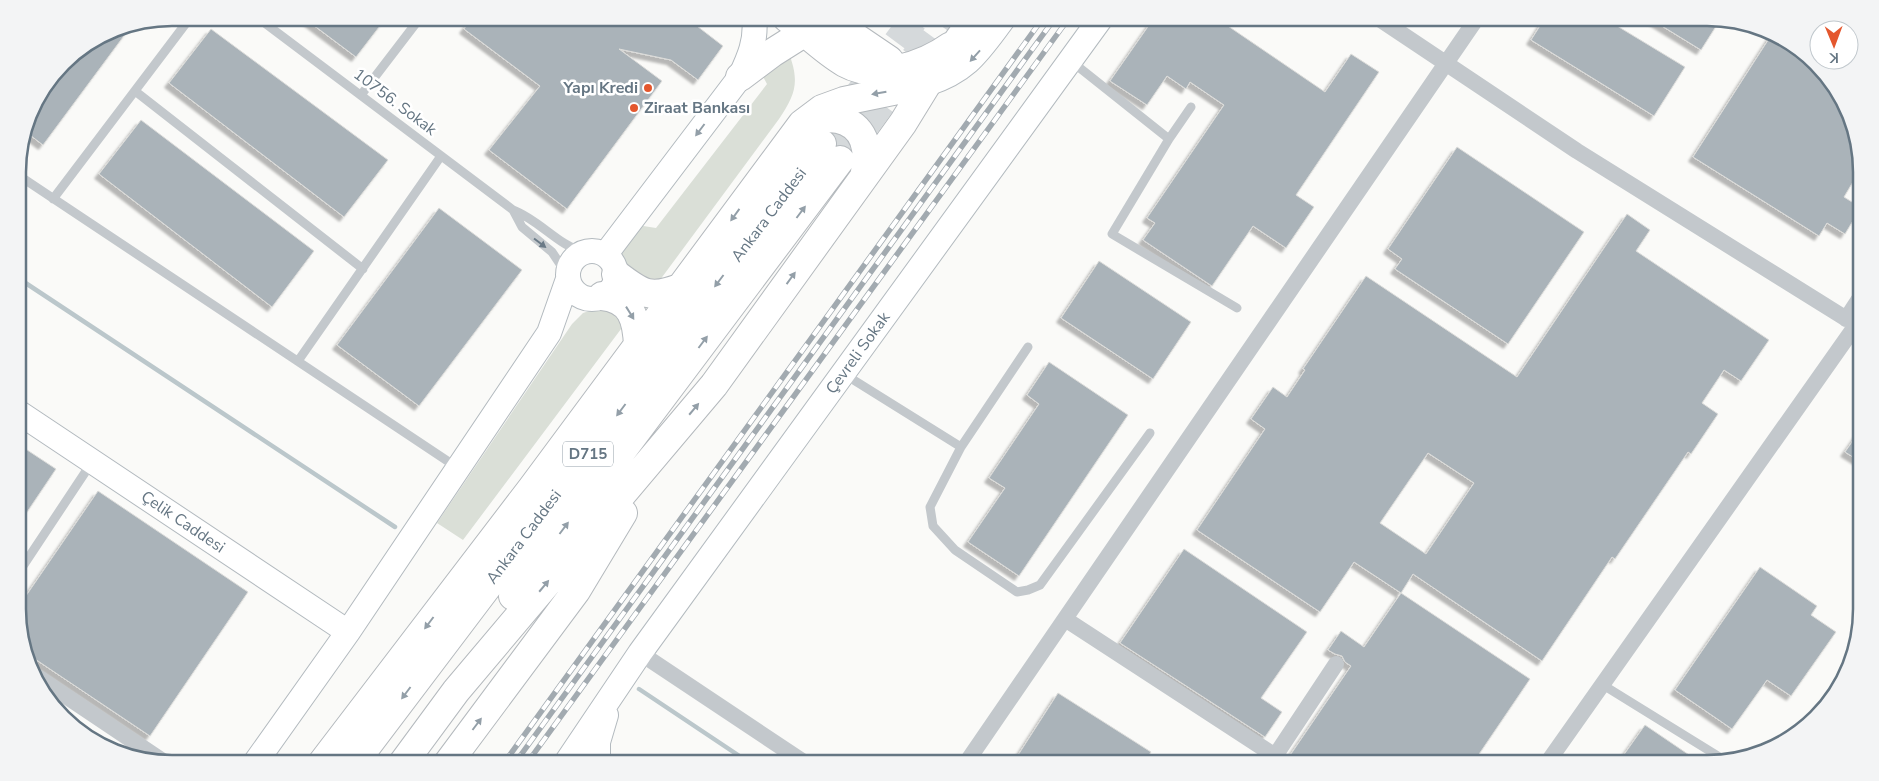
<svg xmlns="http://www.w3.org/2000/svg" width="1879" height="781" viewBox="0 0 1879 781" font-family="'Nunito Sans',sans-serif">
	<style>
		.green { fill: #dadfd7 }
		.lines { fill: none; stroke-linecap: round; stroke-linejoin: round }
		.stream { stroke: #bbc7cb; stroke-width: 4.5 }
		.building { fill: #aab3b9; stroke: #dcdcda; fill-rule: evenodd; filter: url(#shadow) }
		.highway-tunnel { stroke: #d5d9db; stroke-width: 28; stroke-dasharray: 28 14; stroke-linecap: butt }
		.secondary-casing { stroke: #b3babf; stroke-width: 26 }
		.highway-casing { stroke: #b4b9bd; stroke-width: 30 }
		.lane { stroke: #c3c8cc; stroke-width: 9 }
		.street { stroke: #c3c8cc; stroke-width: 16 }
		.secondary { stroke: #fff; stroke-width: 24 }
		.highway { stroke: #fff; stroke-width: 28 }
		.rail-casing { stroke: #a2aab0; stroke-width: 5.5 }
		.rail { stroke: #fff; stroke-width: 4; stroke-dasharray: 11; stroke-linecap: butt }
		.oneway { fill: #939fa8 }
		.oneway2 { fill: #6a7a87 }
		.poi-dot { fill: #e4572e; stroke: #fff; stroke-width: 2 }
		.labels { text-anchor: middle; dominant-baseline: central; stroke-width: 5; stroke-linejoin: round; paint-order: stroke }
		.shield { fill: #fff; stroke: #939fa8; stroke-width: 1 }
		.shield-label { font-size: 15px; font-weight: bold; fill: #657683 }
		.poi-label { font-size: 16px; font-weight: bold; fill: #657683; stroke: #fff; text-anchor: end }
		.street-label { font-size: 16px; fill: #657683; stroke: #fff }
		.rim { fill: none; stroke: #657683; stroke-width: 2.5 }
	</style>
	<defs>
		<filter id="shadow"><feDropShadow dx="-4.5" dy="4.5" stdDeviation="1" flood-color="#0004"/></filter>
	</defs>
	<rect width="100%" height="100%" fill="#fafaf8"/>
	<path class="green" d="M788,51C800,81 796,94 779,119L657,284L632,274L615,250L637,225L656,228L767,84L759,69Z
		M598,308C611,309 617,315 624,325L463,540L437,523L572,324L583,313Z"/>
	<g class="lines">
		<path class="stream" d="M18,278L395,527
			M639,689L750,763"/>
	</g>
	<path class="building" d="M304,18H386L356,57Z
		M472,18H672L681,24L697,26L723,46L698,80L671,60L619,49L662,81L567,209L489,150L540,86L464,29Z
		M1154,18H1234L1228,26L1325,92L1351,54L1379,72L1296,195L1314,207L1286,248L1253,226L1212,286L1143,240L1155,223L1147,218L1224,105L1190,82L1186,89L1167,76L1147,105L1110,81Z
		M1545,18H1604L1685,67L1654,116L1531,40Z
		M1649,18H1707L1720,20L1701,50Z
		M132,25L43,145L26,132L34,103L70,56L113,29Z
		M211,29L388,160L344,217L169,83Z
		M1772,34L1830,78L1860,152V170L1844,197L1860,207V209L1845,234L1827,223L1819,236L1693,157Z
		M141,120L314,251L272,307L99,174Z
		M1457,147L1584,232L1508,344L1395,269L1402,259L1388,249Z
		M439,208L522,270L419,406L337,345Z
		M1627,214L1650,230L1636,251L1769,340L1741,381L1724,370L1702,403L1718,414L1691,454L1688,452L1615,559L1612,557L1542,661L1413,574L1401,593L1354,562L1320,612L1197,530L1265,429L1251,419L1273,387L1287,397L1305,370L1303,369L1366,276L1517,377ZM1428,453L1474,483L1426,554L1380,523Z
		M1099,261L1191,322L1153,379L1061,318Z
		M1049,362L1128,415L1019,576L968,542L1005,488L989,478L1039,404L1027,395Z
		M1861,429V462L1845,452Z
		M18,444L56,469L19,524V481Z
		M98,491L248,592L150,736L29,655L19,629V606Z
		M1184,549L1307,632L1261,698L1282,712L1265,737L1120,643Z
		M1760,567L1817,606L1811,615L1836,632L1791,696L1767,680L1732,729L1675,690Z
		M1401,593L1530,679L1473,763H1296L1291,754L1351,666L1345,662L1342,656L1335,654L1328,650L1341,631L1364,647Z
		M1058,693L1151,752L1144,763H1013Z
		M1645,725L1701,763H1618Z"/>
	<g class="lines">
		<path class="highway-tunnel" d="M822,144L915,18
			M840,160L944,18"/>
		<g class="secondary-casing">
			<path id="secondary" d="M927,84C969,70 979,51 1004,18
				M568 275a24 24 0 1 1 48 0a24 24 0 1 1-48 0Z
				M605,255L740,77C749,58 757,40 754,18
				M18,412L348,632
				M255,763L348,632L549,333L568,279
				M566,763L640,653L1101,18
				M598,763V742L606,715"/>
		</g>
		<g class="highway-casing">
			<path id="highway" d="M787,18C806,32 824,51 845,63C878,81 923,66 951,46
				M827,18L889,60L902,77
				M740,77L772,53L818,24
				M811,123C834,112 862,121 866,149C868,159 866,168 864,177
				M616,274C642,294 650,300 682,287
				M602,296C632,299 637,320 638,346
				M513,596L840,160
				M322,763L532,488L802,124L822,109L844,101L927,84
				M354,763L822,144
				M403,763L456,691L714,385L903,123L927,84L974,18
				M448,763L576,591L623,513"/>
		</g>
		<path class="lane" d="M258,18L513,210C539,220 557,244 584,253
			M1071,61L1169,139
			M135,91L363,269
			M361,95L420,18
			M1191,107L1169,139L1112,234L1237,308
			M18,175L458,468
			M53,199L190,18
			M513,210L522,227L552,252L568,276
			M1028,347L961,447L930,507L933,526L955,550L1017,592L1028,590L1040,585L1150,433
			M298,361L441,156
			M844,374L961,447
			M19,572L92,462
			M1603,685L1726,761"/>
		<path class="street" d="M1378,18L1577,151L1861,328
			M1846,319L1861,296
			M1065,619L1286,763
			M640,653L805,763
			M39,678L164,762
			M1275,756L1336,664
			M966,763L1477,18
			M1547,763L1856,325"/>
		<use href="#secondary" class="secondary"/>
		<use href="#highway" class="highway"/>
		<g class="rail-casing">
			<path id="rail" d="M504,763L1043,18
				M515,763L1055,18
				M527,763L1069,18"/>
		</g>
		<use href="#rail" class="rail"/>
	</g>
	<defs><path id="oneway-solid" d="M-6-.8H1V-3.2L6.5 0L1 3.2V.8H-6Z" transform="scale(1.25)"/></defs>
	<g class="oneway">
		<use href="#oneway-solid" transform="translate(975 56) rotate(132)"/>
		<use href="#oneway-solid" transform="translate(879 93) rotate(170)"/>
		<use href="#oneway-solid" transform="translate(700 130) rotate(127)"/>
		<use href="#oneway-solid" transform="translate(801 212) rotate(-53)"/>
		<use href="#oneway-solid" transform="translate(735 215) rotate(126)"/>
		<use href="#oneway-solid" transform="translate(791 278) rotate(-54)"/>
		<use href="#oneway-solid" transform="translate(719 281) rotate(127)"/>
		<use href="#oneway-solid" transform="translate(630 313) rotate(58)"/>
		<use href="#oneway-solid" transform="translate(703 342) rotate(-53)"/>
		<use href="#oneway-solid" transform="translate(694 409) rotate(-50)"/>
		<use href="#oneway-solid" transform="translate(621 410) rotate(127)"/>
		<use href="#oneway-solid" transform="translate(564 528) rotate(-53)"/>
		<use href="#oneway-solid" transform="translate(544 586) rotate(-50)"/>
		<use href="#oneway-solid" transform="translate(429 623) rotate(127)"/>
		<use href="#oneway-solid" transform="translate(406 693) rotate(127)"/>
		<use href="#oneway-solid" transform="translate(477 724) rotate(-53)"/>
	</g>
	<use class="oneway2" href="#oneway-solid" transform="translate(540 243) rotate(37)"/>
	<g class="poi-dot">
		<circle cx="648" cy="88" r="5"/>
		<circle cx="634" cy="108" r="5"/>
	</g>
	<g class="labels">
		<rect class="shield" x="563" y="441.5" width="50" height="25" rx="4"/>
		<g class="shield-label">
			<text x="588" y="454">D715</text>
		</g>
		<g class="poi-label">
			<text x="638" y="88">Yapı Kredi</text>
			<text x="644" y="108" text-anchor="start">Ziraat Bankası</text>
		</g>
		<g class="street-label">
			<text transform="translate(395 102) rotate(37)">10756. Sokak</text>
			<text transform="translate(769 215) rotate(-53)">Ankara Caddesi</text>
			<text transform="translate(858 353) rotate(-54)">Çevreli Sokak</text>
			<text transform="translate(183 522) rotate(34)">Çelik Caddesi</text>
			<text transform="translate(524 537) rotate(-53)">Ankara Caddesi</text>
		</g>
	</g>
	<path d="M0 0H1879V781H0ZM172 26H1707A146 146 0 0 1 1853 172V609A146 146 0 0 1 1707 755H172A146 146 0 0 1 26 609V172A146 146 0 0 1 172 26Z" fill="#f3f4f5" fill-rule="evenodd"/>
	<path class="rim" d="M172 26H1707A146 146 0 0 1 1853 172V609A146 146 0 0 1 1707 755H172A146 146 0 0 1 26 609V172A146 146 0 0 1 172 26Z"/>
	<g transform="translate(1834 45) rotate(179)"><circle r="24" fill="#ffffff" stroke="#c1c8cd"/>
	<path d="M0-4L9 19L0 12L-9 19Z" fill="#e4572e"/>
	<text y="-8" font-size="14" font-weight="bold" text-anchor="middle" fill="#657683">K</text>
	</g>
</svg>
